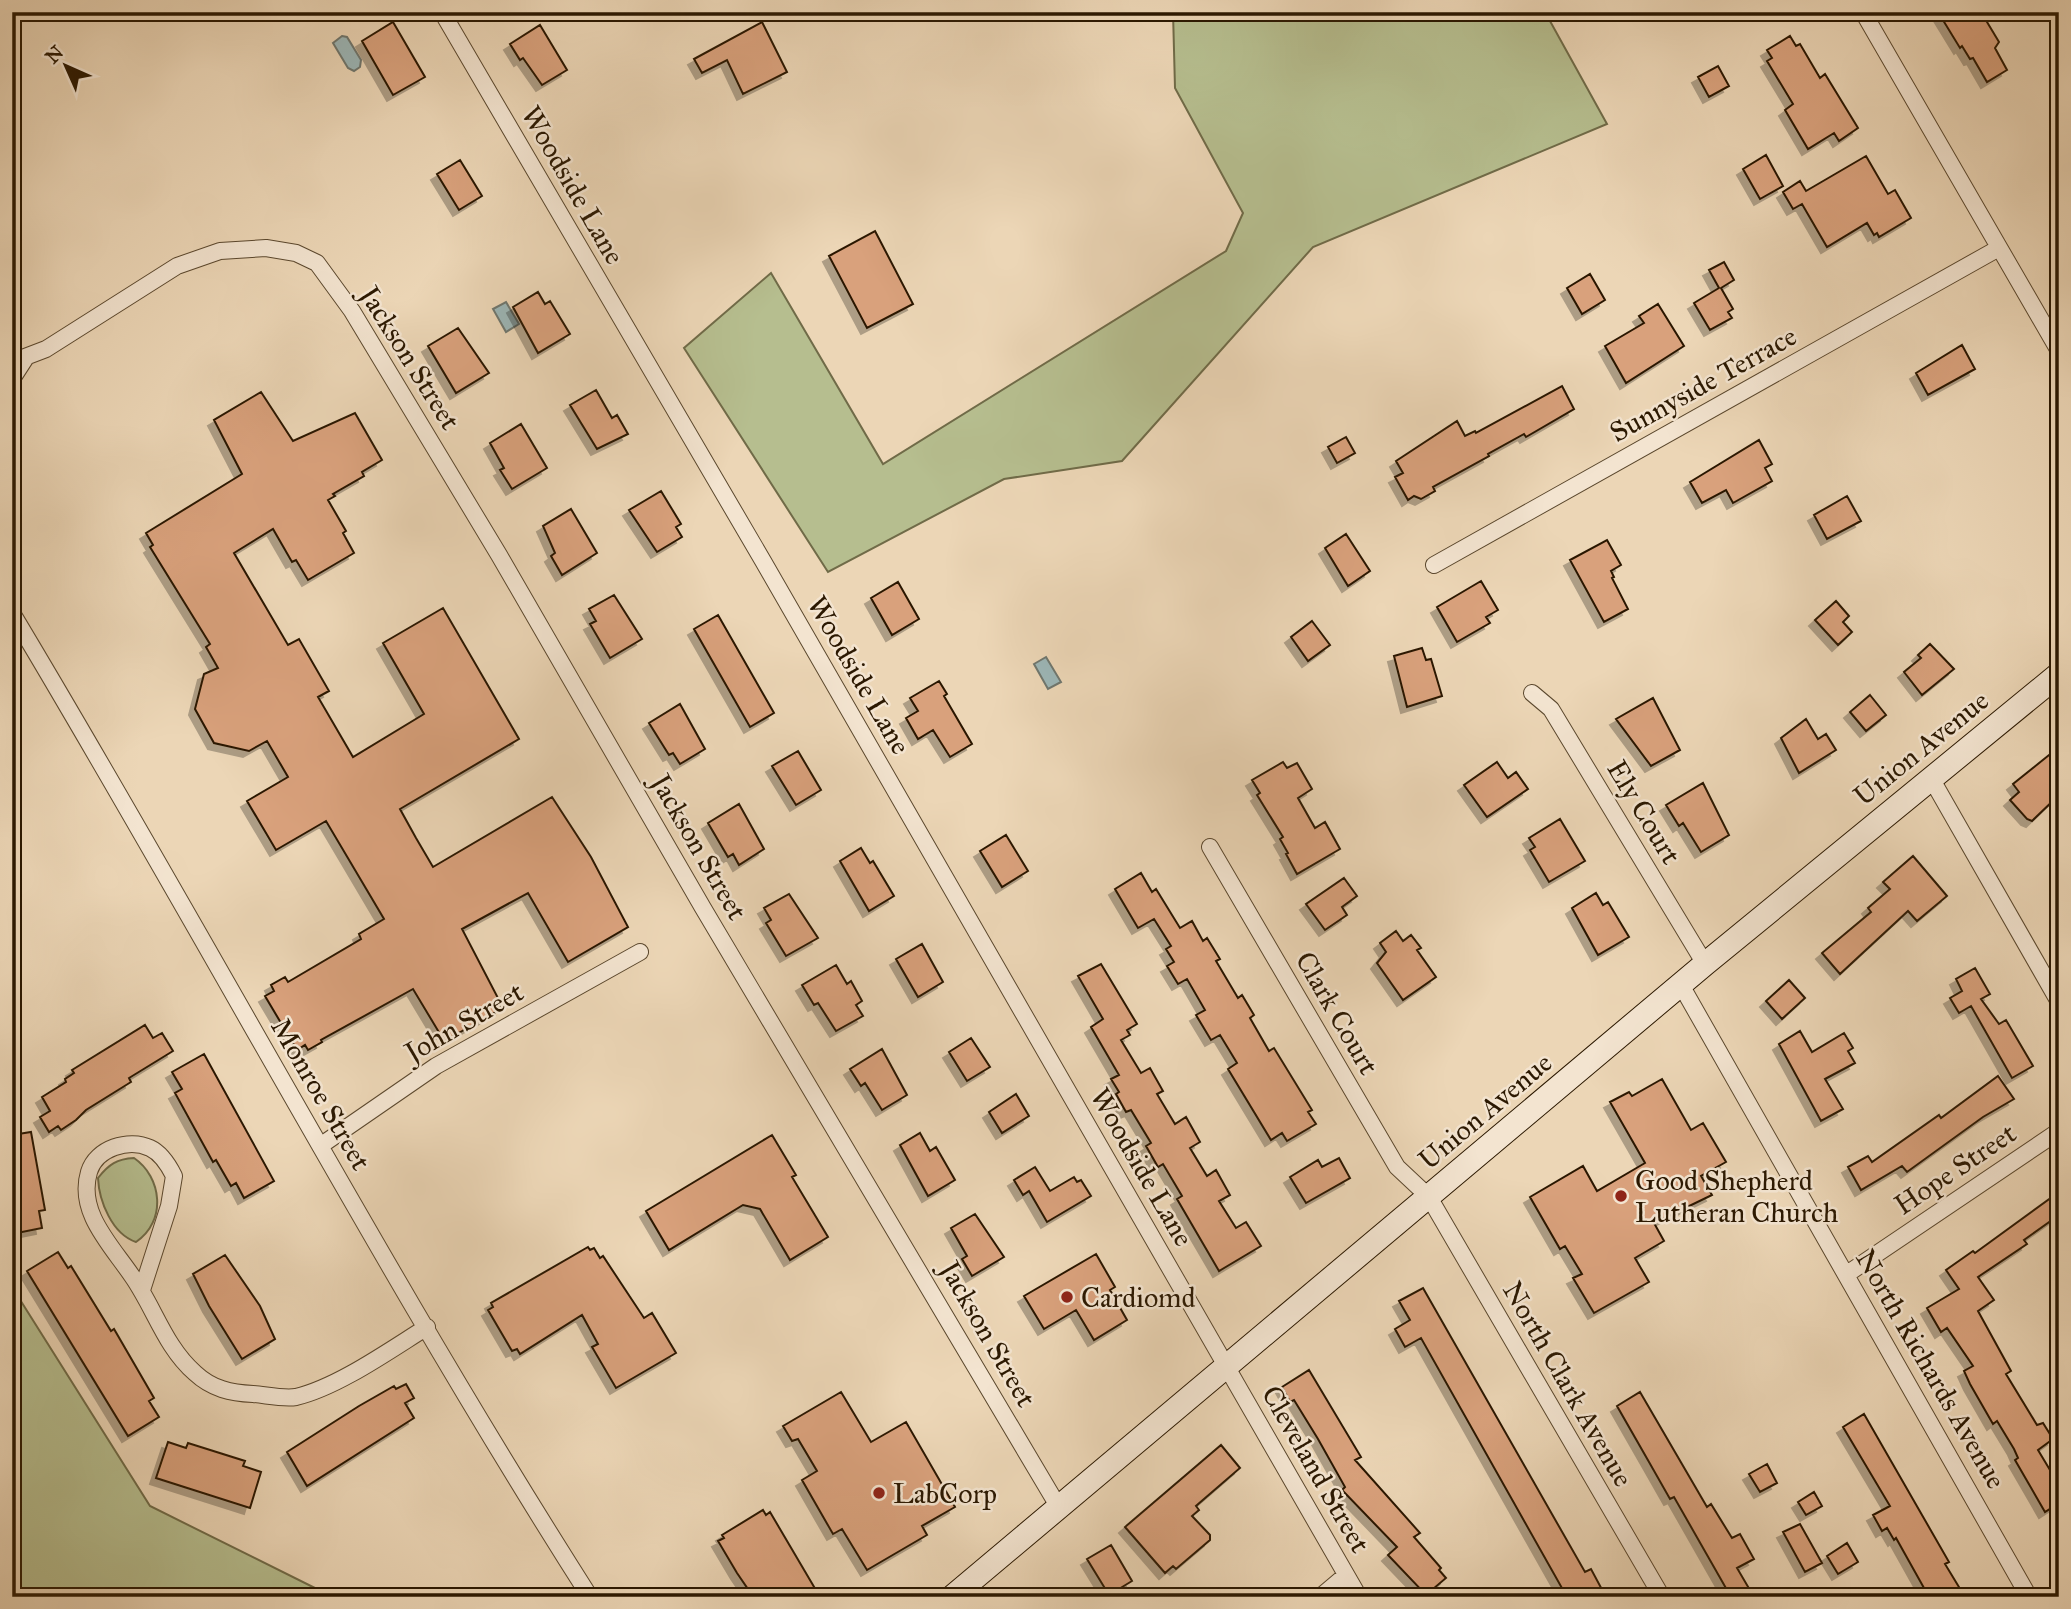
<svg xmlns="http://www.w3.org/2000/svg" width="2071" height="1609" viewBox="0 0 2071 1609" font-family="'IM FELL Great Primer',serif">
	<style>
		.green { fill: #b6be8f; stroke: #706b48; stroke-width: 2 }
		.water { fill: #9cb7b8; stroke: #6f776f; stroke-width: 2 }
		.building { fill: #d9a17c; stroke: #2b1801; stroke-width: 2; filter: url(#shadow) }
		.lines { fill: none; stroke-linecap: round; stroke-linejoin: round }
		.street-casing { stroke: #5b482e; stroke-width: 18 }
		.secondary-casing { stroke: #2b1801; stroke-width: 25 }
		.street { stroke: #f3e4d0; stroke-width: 16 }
		.secondary { stroke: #f3e4d0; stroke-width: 23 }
		.poi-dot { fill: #8f2418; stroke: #f3e4d0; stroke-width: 2.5 }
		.labels { text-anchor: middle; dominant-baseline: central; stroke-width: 5; stroke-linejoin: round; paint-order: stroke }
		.street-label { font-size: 28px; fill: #2b1801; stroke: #f3e4d0 }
		.poi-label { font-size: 28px; fill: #2b1801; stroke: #f3e4d0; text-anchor: start }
	</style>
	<defs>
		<filter id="shadow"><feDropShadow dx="-6" dy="6" stdDeviation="0" flood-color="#0004"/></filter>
	</defs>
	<rect width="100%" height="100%" fill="#ecd6b6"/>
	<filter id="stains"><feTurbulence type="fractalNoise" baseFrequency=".00286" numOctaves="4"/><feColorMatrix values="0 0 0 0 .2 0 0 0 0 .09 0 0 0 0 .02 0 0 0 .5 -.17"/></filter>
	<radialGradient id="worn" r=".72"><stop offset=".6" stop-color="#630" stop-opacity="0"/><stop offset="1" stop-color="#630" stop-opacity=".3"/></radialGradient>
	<path class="green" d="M1173,12H1545L1607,124L1313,247L1122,461L1004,479L828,572L684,348L771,273L883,464L1226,251L1243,213L1175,88Z
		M134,1158C162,1177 167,1221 136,1242C112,1234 99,1201 98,1178C109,1164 117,1159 134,1158Z
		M12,1287L150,1506L333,1597H12Z"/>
	<path class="water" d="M342,36L347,37L361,60L360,67L354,71L348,68L333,43Z
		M506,302L519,324L506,332L493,309Z
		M1046,657L1061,682L1048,689L1034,664Z"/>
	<path class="building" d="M1938,12H1981L1999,42L1995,48L2007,70L1987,82L1973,58L1970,59L1962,46L1960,48Z
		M393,22L425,77L393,95L362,41Z
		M762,22L787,72L743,94L727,60L702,73L694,59Z
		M540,25L567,70L542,85L523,58L520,60L510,44Z
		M1790,36L1796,46L1800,44L1820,78L1825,74L1858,128L1839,141L1834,133L1808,149L1785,110L1793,104L1767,61L1772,58L1767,50Z
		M1718,66L1729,86L1709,97L1698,77Z
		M1766,155L1783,186L1760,199L1743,169Z
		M1866,156L1888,194L1895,190L1911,218L1879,237L1877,233L1874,235L1867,223L1827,247L1802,204L1793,209L1783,192L1800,181L1806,191Z
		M460,160L482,196L459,210L437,174Z
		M875,231L913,304L867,328L829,256Z
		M1724,262L1734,280L1721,288L1733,309L1728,312L1732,318L1710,330L1694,303L1719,288L1709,270Z
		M1590,274L1605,300L1582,314L1567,288Z
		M538,292L545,304L550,301L570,334L538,353L513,307Z
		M1658,304L1684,346L1626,383L1605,346L1644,323L1639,316Z
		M458,328L489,373L456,393L428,346Z
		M1962,345L1975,369L1928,395L1916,373Z
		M1562,386L1574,409L1526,437L1524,434L1488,454L1489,456L1433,487L1435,491L1421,499L1414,496L1408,500L1395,477L1403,473L1396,461L1457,421L1465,436L1475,431L1476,433Z
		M596,390L612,418L617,415L628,434L597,449L570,405Z
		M261,392L293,441L355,413L382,460L362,472L364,476L333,494L335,496L328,500L346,531L343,533L354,553L308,580L296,560L292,562L273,529L234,553L288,645L299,639L329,691L318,697L353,757L424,714L383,643L443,608L519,739L400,809L416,838L433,867L552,797L591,857L628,927L568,962L528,893L462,929L499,1000L497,1001L501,1009L448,1039L444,1032L440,1034L413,989L321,1040L322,1042L308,1050L305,1045L297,1050L265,996L274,991L271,985L285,977L288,982L361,939L359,934L384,919L326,821L276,850L247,801L288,777L267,741L249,751L214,743L195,709L204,674L218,668L206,647L210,644L150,547L153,545L146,533L242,474L214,420Z
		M521,424L547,468L512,489L500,470L504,468L490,443Z
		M1346,437L1355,453L1337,463L1328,447Z
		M1759,440L1772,464L1765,468L1772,481L1733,503L1726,490L1702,503L1690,482Z
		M661,491L681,524L676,527L682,537L657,552L629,510Z
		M1847,496L1861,521L1827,539L1814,515Z
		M571,509L597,553L562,575L551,556L555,553L543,526Z
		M1346,534L1370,571L1348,586L1325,548Z
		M1607,540L1621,565L1611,571L1614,577L1612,578L1628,609L1604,622L1570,560Z
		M1481,581L1498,610L1486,617L1490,623L1457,642L1437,607Z
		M898,582L919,619L892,635L871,598Z
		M614,595L642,639L610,658L590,624L596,621L589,609Z
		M1836,601L1849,616L1843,622L1852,632L1838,645L1815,620Z
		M718,615L774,713L750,727L694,629Z
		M1312,621L1330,645L1308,661L1291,637Z
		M1930,644L1954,669L1922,695L1904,672L1921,658L1918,655Z
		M1422,648L1426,660L1431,659L1442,696L1407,707L1394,656Z
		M939,681L947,694L944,696L972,744L950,757L933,730L918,739L906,718L918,711L910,698Z
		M1870,695L1886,715L1866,731L1850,712Z
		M1653,698L1680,750L1651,766L1616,719Z
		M680,704L705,749L680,764L673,753L669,755L649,723Z
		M1806,719L1818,739L1826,734L1836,750L1799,773L1781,738Z
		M2059,747V795L2032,821L2027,819L2010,800L2019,792L2013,784Z
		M798,751L821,790L796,805L772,766Z
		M1283,762L1287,768L1297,763L1312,789L1298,798L1315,828L1325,822L1340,849L1297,874L1286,854L1288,853L1280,839L1283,837L1257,795L1260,793L1252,780Z
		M1497,762L1508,778L1516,772L1528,789L1487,817L1464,785Z
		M1703,783L1729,835L1701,852L1683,823L1679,826L1666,805Z
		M739,804L764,849L739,865L733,854L728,857L708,823Z
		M1560,819L1585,861L1549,882L1530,850L1535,847L1529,838Z
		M1006,835L1028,871L1002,887L980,851Z
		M861,848L870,863L873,861L894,896L869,911L840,861Z
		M1913,856L1947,896L1917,921L1908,911L1840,974L1822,953L1871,912L1868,908L1890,889L1883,882Z
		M1141,873L1152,892L1156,889L1180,928L1192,921L1203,941L1207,938L1220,959L1216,961L1238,998L1242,995L1254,1015L1250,1018L1269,1051L1274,1048L1312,1110L1308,1112L1316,1124L1287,1141L1282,1133L1271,1140L1228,1069L1237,1063L1220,1035L1211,1040L1196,1015L1205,1010L1187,979L1178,984L1167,966L1174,962L1166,949L1171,946L1154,919L1138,928L1115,889Z
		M1344,878L1357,896L1342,907L1347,915L1325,930L1306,904Z
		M1596,893L1603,905L1608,902L1629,937L1598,955L1572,908Z
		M789,894L818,938L786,956L766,923L771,920L764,908Z
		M1396,931L1403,941L1411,935L1421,948L1417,950L1436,977L1403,1000L1377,963L1386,952L1380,943Z
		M922,944L943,982L918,997L896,959Z
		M1101,964L1137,1024L1127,1030L1130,1035L1121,1040L1141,1073L1150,1068L1163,1091L1157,1094L1175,1124L1186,1117L1200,1142L1190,1148L1207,1176L1216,1170L1230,1195L1219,1201L1236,1228L1246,1222L1261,1246L1219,1271L1177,1199L1182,1196L1163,1164L1158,1167L1146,1146L1151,1143L1131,1110L1126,1112L1116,1094L1119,1092L1111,1079L1119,1075L1091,1027L1103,1019L1078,976Z
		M836,965L847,984L851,981L862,1001L856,1005L863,1016L836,1031L818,1003L814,1005L802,985Z
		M1975,968L1990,994L1981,999L1999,1024L2006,1020L2033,1066L2012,1078L1971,1006L1959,1013L1950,998L1962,991L1956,979Z
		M1789,980L1805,998L1782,1019L1766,1001Z
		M145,1025L153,1038L162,1033L173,1051L129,1078L131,1082L86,1110L76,1120L61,1130L58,1126L49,1132L40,1117L50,1111L42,1097L66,1082L65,1079L74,1073L72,1070Z
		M1800,1031L1812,1052L1844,1033L1853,1048L1848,1051L1855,1063L1825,1079L1843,1109L1821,1121L1779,1044Z
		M971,1038L990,1067L967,1081L949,1052Z
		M882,1049L907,1095L882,1110L865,1083L861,1086L850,1069Z
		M204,1054L274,1181L244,1198L236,1183L231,1186L216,1160L213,1162L175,1093L182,1089L172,1072Z
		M1998,1076L2014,1099L1983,1117L1907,1172L1902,1166L1861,1190L1848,1167L1868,1156L1872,1162L1939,1115L1941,1118Z
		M1662,1079L1691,1130L1703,1123L1726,1162L1701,1176L1712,1195L1654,1223L1664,1241L1635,1258L1649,1282L1594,1313L1573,1278L1582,1274L1565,1246L1560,1249L1530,1197L1583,1166L1597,1191L1645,1163L1610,1102L1629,1092L1632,1096Z
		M1016,1094L1029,1116L1002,1133L989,1112Z
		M31,1132L45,1210L39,1211L42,1228L12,1234V1135Z
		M920,1133L930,1151L936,1147L955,1180L928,1196L900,1145Z
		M772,1135L796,1175L792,1177L828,1237L790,1260L760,1209L743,1205L669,1250L646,1211Z
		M1339,1158L1350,1178L1306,1203L1290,1177L1318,1160L1322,1167Z
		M1035,1167L1050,1191L1074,1177L1077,1182L1081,1180L1091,1196L1047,1222L1029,1191L1023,1195L1014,1180Z
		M2059,1192V1215L2024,1240L2027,1244L1978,1277L1994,1300L1978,1311L2011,1371L2006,1374L2037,1425L2043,1423L2053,1439L2038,1450L2059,1485V1503L2045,1512L2015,1460L2018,1458L2014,1449L1997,1421L1993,1424L1970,1384L1964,1371L1973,1366L1947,1328L1941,1332L1927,1308L1959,1289L1946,1270L1973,1251L1975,1253Z
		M975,1214L1004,1257L972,1276L962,1259L967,1256L951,1228Z
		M588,1247L590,1250L594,1248L600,1258L603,1256L644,1318L652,1313L676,1353L616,1388L592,1347L598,1344L582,1315L520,1354L517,1349L512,1351L488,1310L493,1307L491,1303Z
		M58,1252L68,1268L71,1266L111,1331L114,1329L154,1398L149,1401L159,1417L128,1436L27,1271Z
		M1096,1254L1115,1287L1110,1290L1127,1320L1094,1340L1076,1310L1044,1329L1024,1296Z
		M225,1255L260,1306L275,1339L242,1359L209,1306L193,1274Z
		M1423,1288L1585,1572L1591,1569L1606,1597H1567L1421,1338L1405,1347L1395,1329L1410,1320L1399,1301Z
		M1309,1370L1361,1457L1355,1460L1420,1533L1414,1537L1441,1568L1439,1570L1446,1578L1426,1595L1388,1555L1397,1547L1342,1490L1345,1487L1318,1439L1294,1400L1290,1402L1282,1387Z
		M406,1384L414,1398L405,1403L414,1418L307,1486L287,1452L359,1406L394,1386L396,1389Z
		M841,1392L871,1442L906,1422L955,1507L922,1526L927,1535L867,1570L842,1529L833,1534L802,1480L817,1471L798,1439L792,1441L783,1426Z
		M1640,1392L1707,1507L1711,1504L1732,1538L1740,1534L1754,1559L1737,1568L1754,1597H1731L1674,1497L1670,1499L1649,1462L1617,1406Z
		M1864,1414L1949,1562L1945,1564L1965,1597H1929L1896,1538L1894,1540L1887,1528L1882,1531L1873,1515L1890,1506L1843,1427Z
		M168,1442L186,1448L188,1443L245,1461L243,1466L261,1472L250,1508L156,1478Z
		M1221,1445L1240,1468L1196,1506L1199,1510L1192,1516L1210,1535V1540L1176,1569L1173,1566L1165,1573L1125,1527Z
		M1767,1464L1777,1483L1760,1492L1749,1474Z
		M1814,1492L1822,1506L1806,1515L1798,1502Z
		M763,1510L766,1515L770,1512L820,1597H759L754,1589L750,1592L737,1573L718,1541L724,1538L722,1535Z
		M1800,1524L1822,1563L1805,1572L1783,1532Z
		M1847,1543L1858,1562L1838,1574L1827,1556Z
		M1111,1545L1132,1581L1109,1595L1087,1559Z"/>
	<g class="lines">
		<g class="street-casing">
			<path id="street" d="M442,12L763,561L1359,1597
				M1863,12L2059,351
				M12,362L46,349L177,266L220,251L266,248L296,253L317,263L352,311L499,555L703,908L1058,1506
				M12,379L25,359
				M1434,565L1999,248
				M12,613C208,939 385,1276 590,1597
				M1532,693L1551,709L1705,964
				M1931,778L2059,1002
				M1210,847L1397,1167L1429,1197L1662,1597
				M1681,985L2029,1597
				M320,1146L436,1066L640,952
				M1847,1274L2059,1131
				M142,1290L169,1206L174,1176C169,1166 161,1153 150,1148C129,1138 96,1148 89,1172C77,1212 111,1245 132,1276C154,1307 165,1347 195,1373C212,1389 231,1393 253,1394C266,1395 283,1399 296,1397C338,1387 390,1350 427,1327
				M1320,1597L1346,1575"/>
		</g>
		<g class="secondary-casing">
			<path id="secondary" d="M952,1597L1705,964L2059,674"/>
		</g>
		<use href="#street" class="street"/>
		<use href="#secondary" class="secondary"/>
	</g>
	<g class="poi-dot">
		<circle cx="1621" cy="1196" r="7"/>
		<circle cx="1067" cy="1297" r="7"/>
		<circle cx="879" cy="1493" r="7"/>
	</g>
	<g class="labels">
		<g class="street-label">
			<text transform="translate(573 185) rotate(60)">Woodside Lane</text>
			<text transform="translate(410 358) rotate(58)">Jackson Street</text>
			<text transform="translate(1703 384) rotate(-29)">Sunnyside Terrace</text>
			<text transform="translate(859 675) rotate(60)">Woodside Lane</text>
			<text transform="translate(1921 748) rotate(-39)">Union Avenue</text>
			<text transform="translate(1644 812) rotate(59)">Ely Court</text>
			<text transform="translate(699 847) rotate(60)">Jackson Street</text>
			<text transform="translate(1337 1013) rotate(60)">Clark Court</text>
			<text transform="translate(464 1022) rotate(-30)">John Street</text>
			<text transform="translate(321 1094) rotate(60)">Monroe Street</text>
			<text transform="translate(1485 1111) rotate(-40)">Union Avenue</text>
			<text transform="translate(1142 1167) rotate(60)">Woodside Lane</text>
			<text transform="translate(1955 1169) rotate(-34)">Hope Street</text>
			<text transform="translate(988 1334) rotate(60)">Jackson Street</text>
			<text transform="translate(1931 1369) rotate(60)">North Richards Avenue</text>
			<text transform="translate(1568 1384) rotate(60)">North Clark Avenue</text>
			<text transform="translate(1316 1469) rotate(60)">Cleveland Street</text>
		</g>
		<g class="poi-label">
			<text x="1635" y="1180">Good Shepherd<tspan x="1635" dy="32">Lutheran Church</tspan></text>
			<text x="1081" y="1297">Cardiomd</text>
			<text x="893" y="1493">LabCorp</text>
		</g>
	</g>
	<rect width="2071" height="1609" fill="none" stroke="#ecd6b6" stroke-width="42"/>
	<rect x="14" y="14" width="2043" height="1581" fill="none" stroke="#2b1801" stroke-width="3.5"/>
	<rect x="21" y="21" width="2029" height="1567" fill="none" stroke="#2b1801" stroke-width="2"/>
	<g transform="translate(66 66) rotate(315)" stroke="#f3e4d0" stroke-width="5" paint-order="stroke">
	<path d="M0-5L12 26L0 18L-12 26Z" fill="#2b1801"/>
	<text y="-10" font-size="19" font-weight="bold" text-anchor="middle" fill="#2b1801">N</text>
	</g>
	<rect width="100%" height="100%" filter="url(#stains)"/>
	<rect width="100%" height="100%" fill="url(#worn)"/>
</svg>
